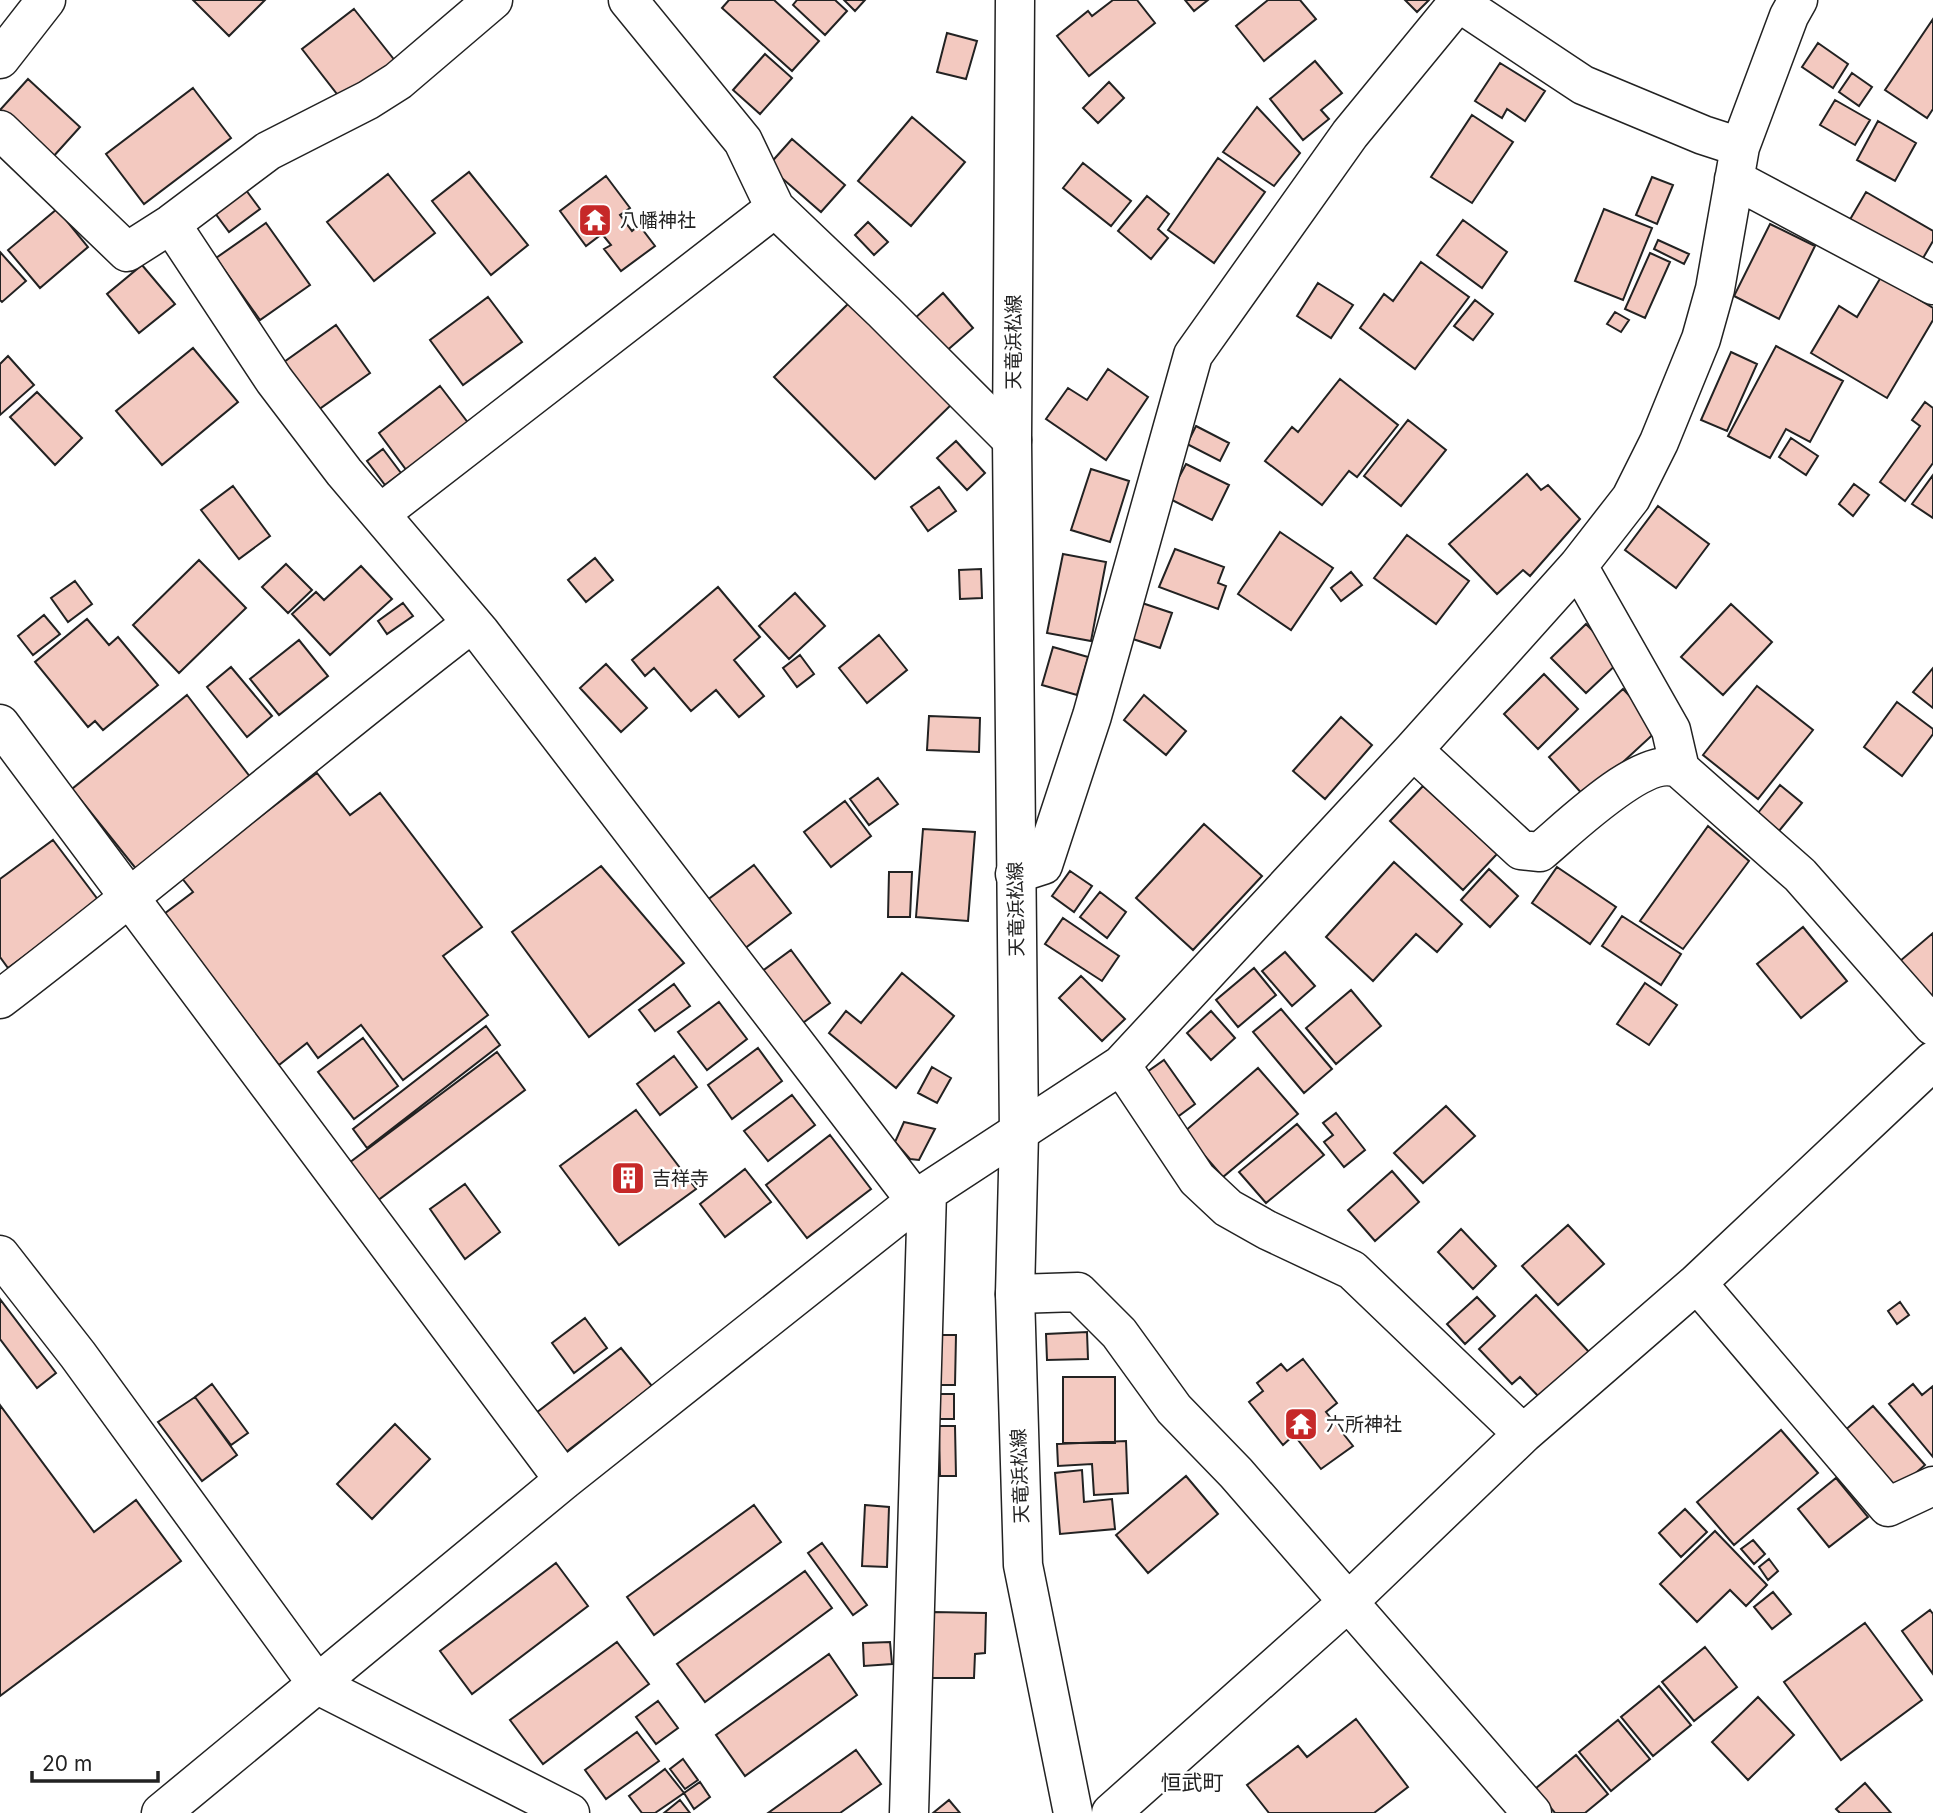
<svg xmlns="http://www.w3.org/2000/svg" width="1933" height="1813" viewBox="0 0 1933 1813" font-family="Inter,'Noto Sans JP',sans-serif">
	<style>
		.building { fill: #f3c9c0; stroke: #222; stroke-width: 2 }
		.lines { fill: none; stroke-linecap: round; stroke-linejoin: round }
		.minor-casing { stroke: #222; stroke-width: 41 }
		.major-casing { stroke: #222; stroke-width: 41 }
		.minor { stroke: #fff; stroke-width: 38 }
		.major { stroke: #fff; stroke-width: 38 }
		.labels { text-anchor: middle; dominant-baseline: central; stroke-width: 5; stroke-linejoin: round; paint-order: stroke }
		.poi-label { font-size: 19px; fill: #222; stroke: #fff; text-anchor: start }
		.street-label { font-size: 19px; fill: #222; stroke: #fff }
		.neighbourhood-label { font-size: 21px; fill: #222; stroke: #fff }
	</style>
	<rect width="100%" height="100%" fill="#fff"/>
	<path class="building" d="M193,0H265L229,36Z
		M729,0H774L819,41L792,71L722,8Z
		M797,0H835L847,11L825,35L793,5Z
		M844,0H865L855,11Z
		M1113,0H1137L1155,23L1089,76L1057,36L1088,11L1092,16Z
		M1185,0H1208L1194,11Z
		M1268,0H1300L1316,19L1264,61L1236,26Z
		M1405,0H1429L1417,12Z
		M354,9L396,62L344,103L302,49Z
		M1933,19V109L1927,118L1885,90Z
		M947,33L977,41L966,79L937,72Z
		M1818,43L1848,64L1833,88L1802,67Z
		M765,54L792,78L760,114L733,90Z
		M1315,61L1342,93L1321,110L1329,119L1303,140L1270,99Z
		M1500,63L1545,91L1525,121L1507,109L1502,118L1475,101Z
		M1852,73L1872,87L1859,106L1839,92Z
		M28,79L80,127L52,158L0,110Z
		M1109,82L1124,98L1098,123L1083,108Z
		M193,88L231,138L144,204L106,154Z
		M1835,100L1870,120L1855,145L1820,125Z
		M1257,107L1300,153L1274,186L1223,152Z
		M1472,115L1513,142L1472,203L1431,177Z
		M912,117L965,162L911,226L858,181Z
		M1878,121L1916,143L1895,181L1857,160Z
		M792,139L845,185L821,212L768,166Z
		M1218,158L1265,192L1214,263L1168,230Z
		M1083,163L1131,201L1111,226L1063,188Z
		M469,172L528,245L491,275L432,201Z
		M388,174L435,233L374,281L327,222Z
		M606,176L630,208L620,215L632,231L639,225L655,246L621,271L604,249L611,245L602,234L586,246L560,211Z
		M1652,177L1673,185L1657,224L1636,215Z
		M243,186L260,209L229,232L212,209Z
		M1866,192L1933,231V241L1919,265L1848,223Z
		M1147,196L1169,214L1158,229L1168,238L1151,259L1118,231Z
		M57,209L88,247L40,288L8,250Z
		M1604,209L1652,228L1623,300L1575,281Z
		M1463,220L1507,252L1482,288L1437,255Z
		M868,222L888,242L874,255L855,235Z
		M266,223L310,285L260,320L216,258Z
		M1770,224L1815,246L1779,319L1734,296Z
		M1658,240L1689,254L1684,264L1654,249Z
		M0,252L26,281L2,302L0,300Z
		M1650,253L1670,262L1645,318L1625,309Z
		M1421,262L1469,297L1415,369L1360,328L1384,294L1393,301Z
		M142,265L175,304L139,333L107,294Z
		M1881,277L1933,308V320L1887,398L1811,353L1839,306L1857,317Z
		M1318,283L1353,305L1331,338L1297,316Z
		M943,293L973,328L944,353L914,319Z
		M488,297L522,342L463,385L430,340Z
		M852,300L954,402L875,479L774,377Z
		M1475,300L1493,314L1473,340L1454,326Z
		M1615,312L1629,320L1621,332L1607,324Z
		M336,325L370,373L318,410L284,362Z
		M1776,346L1843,381L1810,442L1786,429L1770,458L1728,436Z
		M193,348L238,402L162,465L116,411Z
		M1731,352L1757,364L1727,431L1701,420Z
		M8,356L34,385L0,415V364Z
		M1108,369L1148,397L1106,460L1046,419L1068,388L1087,400Z
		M1340,379L1398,425L1357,477L1349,471L1322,505L1265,461L1292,427L1298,432Z
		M440,386L469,424L407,471L379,433Z
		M37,392L82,438L55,465L10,417Z
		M1925,402L1933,408V463L1905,501L1880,482L1920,426L1912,420Z
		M1408,420L1446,450L1401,506L1364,476Z
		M1196,426L1229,443L1220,461L1187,444Z
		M1791,438L1818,456L1806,475L1779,457Z
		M956,441L985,473L967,490L937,458Z
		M383,449L401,473L385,485L367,461Z
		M1186,464L1229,485L1212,520L1168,498Z
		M1091,469L1129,481L1110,542L1071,530Z
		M1527,474L1541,490L1548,485L1580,519L1530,576L1523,570L1497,594L1449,544Z
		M1933,475V518L1912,504Z
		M1854,484L1869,495L1853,516L1839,504Z
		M233,486L270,536L239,559L201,510Z
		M939,487L956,511L928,531L911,507Z
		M1658,506L1709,544L1676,588L1625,550Z
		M1280,532L1333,568L1291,630L1238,594Z
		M1407,535L1469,581L1436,624L1374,578Z
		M1175,549L1224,567L1218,583L1226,586L1218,609L1159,587Z
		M1063,554L1106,562L1091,641L1047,633Z
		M595,558L613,580L586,602L568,580Z
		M199,560L246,608L179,673L133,625Z
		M286,564L312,590L288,613L262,587Z
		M361,566L392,599L330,655L292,614L316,592L324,600Z
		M981,569L982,598L960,599L959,570Z
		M1351,572L1362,585L1341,601L1331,588Z
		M75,581L92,604L68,622L51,598Z
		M718,587L760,637L734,660L764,696L739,717L716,690L691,711L654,668L645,676L632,660Z
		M795,593L825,626L789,659L759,626Z
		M403,603L413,616L387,634L378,621Z
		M1142,603L1172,613L1160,648L1130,638Z
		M1731,604L1772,642L1723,695L1681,657Z
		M44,615L60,634L33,655L18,636Z
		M87,619L109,645L118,637L158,685L103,730L95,721L88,727L35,662Z
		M1586,624L1621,660L1586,693L1551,658Z
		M879,635L907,670L867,703L839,668Z
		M299,640L328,676L279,715L250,679Z
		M1053,647L1088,657L1077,695L1042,685Z
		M800,655L814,674L797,687L783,668Z
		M606,664L647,708L621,732L580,688Z
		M231,667L272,716L247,737L207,687Z
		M1933,668V708L1913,692Z
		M1544,674L1578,709L1538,749L1504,714Z
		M1757,686L1813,730L1758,799L1703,755Z
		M1623,689L1660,728L1585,797L1549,757Z
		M187,695L251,778L137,870L72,789Z
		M1144,695L1186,731L1166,755L1124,720Z
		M1897,702L1933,729V734L1902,776L1864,747Z
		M929,716L980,718L979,752L927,750Z
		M1341,717L1372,745L1325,799L1293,771Z
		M317,773L350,815L380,793L482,927L443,956L488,1015L403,1080L361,1025L318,1058L307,1043L279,1065L164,914L193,892L181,877Z
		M878,778L898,804L869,825L850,799Z
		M1780,785L1802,803L1779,831L1758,813Z
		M1423,786L1497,854L1463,890L1390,821Z
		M845,801L871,836L831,867L804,832Z
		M1204,824L1262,876L1193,950L1136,898Z
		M1708,826L1749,861L1683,949L1640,921Z
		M923,829L975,832L968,921L916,917Z
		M53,840L99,901L8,968L0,957V879Z
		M1394,862L1462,924L1437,952L1416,934L1373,981L1326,937Z
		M754,865L791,913L744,949L706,901Z
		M601,866L684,963L589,1037L512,932Z
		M1557,867L1616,907L1590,944L1532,903Z
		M1489,869L1518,896L1490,927L1461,900Z
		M1070,871L1092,886L1074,912L1052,896Z
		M889,872H912L910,917H888Z
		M1100,892L1126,912L1107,938L1080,917Z
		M1622,916L1681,954L1661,985L1602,946Z
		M1063,918L1119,956L1102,981L1045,944Z
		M1803,927L1847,981L1801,1018L1757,964Z
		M1933,933V999L1900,961Z
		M791,950L830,1003L800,1025L761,972Z
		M1285,952L1315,986L1292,1006L1262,971Z
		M1254,968L1276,995L1238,1027L1216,1000Z
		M902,973L954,1016L896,1088L829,1033L846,1011L861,1023Z
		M1081,976L1125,1019L1102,1041L1059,998Z
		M1645,983L1677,1005L1649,1045L1617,1024Z
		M674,984L690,1006L655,1031L639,1010Z
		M1351,990L1381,1026L1336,1064L1306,1028Z
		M719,1002L747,1039L707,1070L678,1032Z
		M1281,1009L1332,1069L1304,1093L1253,1032Z
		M1211,1011L1235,1038L1211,1060L1187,1033Z
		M486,1026L500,1045L367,1148L353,1129Z
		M363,1038L398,1086L354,1119L318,1072Z
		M758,1048L782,1081L732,1119L708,1085Z
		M497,1052L525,1090L377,1201L349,1163Z
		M674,1056L697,1087L660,1115L637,1084Z
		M1164,1060L1195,1104L1172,1121L1140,1077Z
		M932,1067L951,1078L937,1103L918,1093Z
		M1258,1068L1298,1114L1223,1177L1184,1132Z
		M792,1095L815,1125L768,1161L744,1131Z
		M1446,1106L1475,1136L1423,1183L1394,1153Z
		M636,1110L696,1189L619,1245L560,1166Z
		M1336,1113L1365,1150L1344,1167L1324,1142L1333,1135L1323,1123Z
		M904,1122L935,1129L919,1160L910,1159L895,1142Z
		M1297,1124L1324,1155L1266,1203L1239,1172Z
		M830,1135L871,1189L807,1238L766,1185Z
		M745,1169L771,1202L725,1237L700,1204Z
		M1392,1171L1419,1202L1375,1241L1348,1210Z
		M465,1184L500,1232L465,1259L430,1209Z
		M1568,1225L1604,1264L1558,1305L1522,1266Z
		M1461,1229L1496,1266L1473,1289L1438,1252Z
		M1536,1295L1589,1352L1540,1398L1520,1377L1512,1384L1479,1349Z
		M1477,1297L1495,1316L1465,1344L1447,1324Z
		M0,1299L56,1373L37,1388L0,1339Z
		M1900,1302L1909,1315L1897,1324L1888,1311Z
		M585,1318L607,1348L574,1373L552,1343Z
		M1087,1332L1088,1359L1047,1360L1046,1334Z
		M941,1335H956L955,1385H939Z
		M621,1348L652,1386L566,1452L536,1413Z
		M1303,1359L1337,1403L1326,1412L1353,1446L1321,1469L1294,1435L1283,1445L1249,1402L1263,1391L1257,1383L1281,1364L1287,1371Z
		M1063,1377H1115V1443H1063Z
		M212,1384L248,1433L231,1445L195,1397Z
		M1913,1384L1922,1395L1933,1386V1457L1889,1404Z
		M940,1394H954V1419H939Z
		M195,1397L237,1455L202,1481L158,1422Z
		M0,1405L94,1532L136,1500L181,1561L0,1696Z
		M1873,1406L1925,1465L1895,1491L1843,1432Z
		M395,1424L430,1459L372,1519L337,1484Z
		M939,1426H955L956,1476H940Z
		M1781,1430L1818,1473L1734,1545L1697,1502Z
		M1126,1441L1128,1493L1094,1495L1092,1464L1058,1466L1057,1444Z
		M1082,1470L1084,1502L1112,1499L1115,1529L1060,1534L1055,1473Z
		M1186,1476L1218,1514L1148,1573L1116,1535Z
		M1836,1478L1868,1517L1829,1547L1798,1509Z
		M754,1505L781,1542L654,1635L627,1597Z
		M865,1505L889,1507L887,1567L862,1566Z
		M1685,1509L1707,1532L1681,1557L1659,1533Z
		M1715,1531L1767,1585L1746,1606L1730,1590L1697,1622L1660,1584Z
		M1753,1540L1765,1554L1754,1564L1741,1549Z
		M822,1543L867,1605L853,1615L808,1553Z
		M1769,1559L1778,1571L1768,1580L1759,1567Z
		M556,1563L588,1606L472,1694L440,1651Z
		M805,1571L832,1608L705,1702L677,1664Z
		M1773,1592L1791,1614L1772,1629L1754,1607Z
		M1930,1610L1933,1614V1674L1902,1631Z
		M933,1612L986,1613L985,1653L975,1654L974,1678H931Z
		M1865,1623L1922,1700L1841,1760L1784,1682Z
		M617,1642L649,1684L543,1764L510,1720Z
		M890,1642L892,1664L864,1666L863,1643Z
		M1705,1647L1737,1687L1694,1721L1662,1682Z
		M829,1654L857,1695L745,1776L716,1735Z
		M1659,1686L1691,1725L1653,1756L1621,1717Z
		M1758,1697L1794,1735L1748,1780L1712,1742Z
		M658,1701L678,1728L656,1744L636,1717Z
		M1356,1719L1408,1787L1374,1813H1269L1247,1785L1298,1746L1307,1757Z
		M1618,1720L1650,1759L1611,1791L1579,1752Z
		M637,1732L659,1761L606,1799L585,1770Z
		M856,1750L881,1784L840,1813H768Z
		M1576,1755L1608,1794L1585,1813H1555L1535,1789Z
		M683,1759L698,1780L685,1789L670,1769Z
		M665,1769L684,1793L655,1813H642L629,1796Z
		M700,1782L710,1797L694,1809L684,1793Z
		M1865,1783L1891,1813H1840L1836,1809Z
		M680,1800L690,1813H664Z
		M949,1800L960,1813H933Z"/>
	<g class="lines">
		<g class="minor-casing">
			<path id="minor" d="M628,0L743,141L775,208L884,312L1012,440
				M1458,2L1583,85L1703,135L1740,147
				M0,59L46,0
				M0,130L127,252L171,224L268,151L368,100L398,81L493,0
				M1734,179L1933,285
				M171,224L274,380L344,472L480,632L916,1201
				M381,513L775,208
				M1578,566L1671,730L1680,769
				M0,724L564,1480
				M1413,750L1521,850L1540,852C1568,829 1645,752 1680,769L1800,875L1933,1026
				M1015,874L1043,865L1092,716L1193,355L1350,134L1460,0
				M0,999C160,877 312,746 472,623
				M1121,1065L1197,1179L1228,1208L1267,1230L1352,1270L1523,1434
				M0,1255L78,1355L318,1685L570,1813
				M1697,1283L1888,1507L1933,1486
				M1015,1294L1078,1292L1119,1333L1174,1409L1236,1473L1532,1813
				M161,1813L564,1480L927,1192L1121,1065L1413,750L1578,566L1631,498L1659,442L1701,339L1715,289L1740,147L1789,16L1798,0
				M909,1813L927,1192
				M1111,1813L1348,1602L1523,1434L1697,1283L1933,1061"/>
		</g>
		<g class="major-casing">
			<path id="major" d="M1015,0L1012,440L1019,1133L1015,1294L1023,1565L1073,1813"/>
		</g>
		<use href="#minor" class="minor"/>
		<use href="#major" class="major"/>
	</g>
	<defs>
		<g id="temple-square" transform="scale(1.75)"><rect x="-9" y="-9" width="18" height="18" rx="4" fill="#c62828" stroke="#fff"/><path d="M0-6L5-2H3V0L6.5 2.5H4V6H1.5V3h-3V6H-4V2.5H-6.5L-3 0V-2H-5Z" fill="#fff"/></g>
		<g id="building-square" transform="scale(1.75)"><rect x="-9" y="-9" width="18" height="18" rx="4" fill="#c62828" stroke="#fff"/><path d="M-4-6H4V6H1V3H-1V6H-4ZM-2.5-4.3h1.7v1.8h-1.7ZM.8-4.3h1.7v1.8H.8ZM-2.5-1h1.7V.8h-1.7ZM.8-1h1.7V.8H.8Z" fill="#fff"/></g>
	</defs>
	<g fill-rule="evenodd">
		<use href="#temple-square" x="595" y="220"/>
		<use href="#building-square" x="628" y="1178"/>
		<use href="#temple-square" x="1301" y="1424"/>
	</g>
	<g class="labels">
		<g class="poi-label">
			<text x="620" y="220">八幡神社</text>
			<text x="652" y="1178">吉祥寺</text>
			<text x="1326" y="1424">六所神社</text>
		</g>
		<g class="street-label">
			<text transform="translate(1013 342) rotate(-90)">天竜浜松線</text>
			<text transform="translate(1016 909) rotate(-91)">天竜浜松線</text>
			<text transform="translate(1020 1476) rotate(-92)">天竜浜松線</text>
		</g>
		<g class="neighbourhood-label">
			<text x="1192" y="1782">恒武町</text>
		</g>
	</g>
	<path d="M32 1771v10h126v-10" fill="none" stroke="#222222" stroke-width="3.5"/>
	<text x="42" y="1771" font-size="21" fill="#222222" stroke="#ffffff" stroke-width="5" paint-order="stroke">20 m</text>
</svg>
